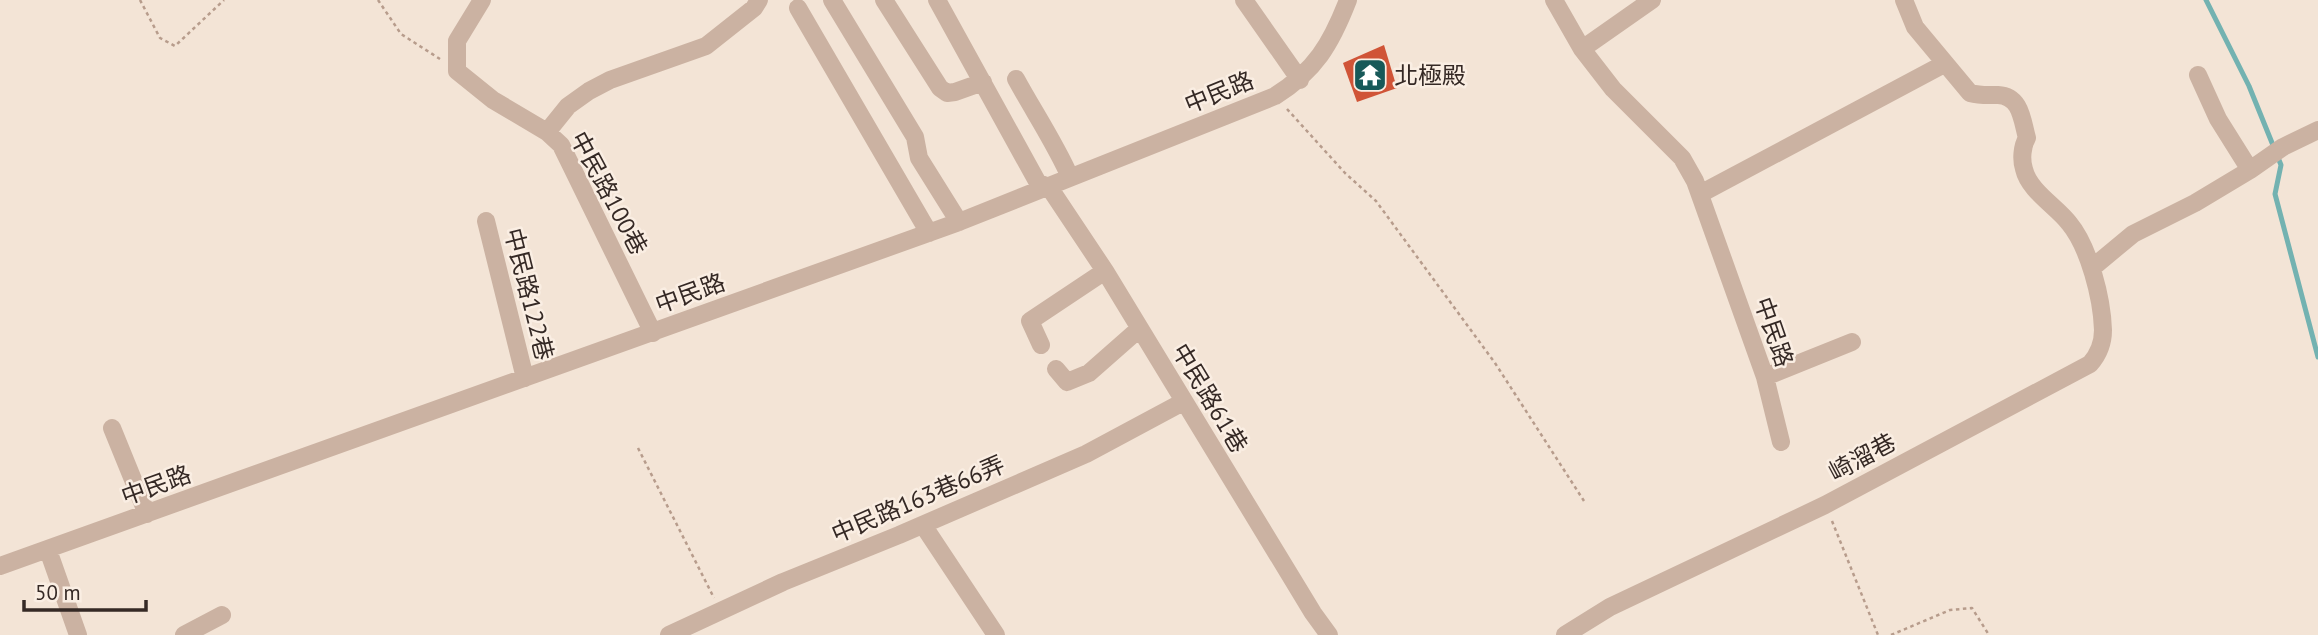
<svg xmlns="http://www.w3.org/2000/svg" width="2318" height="635" viewBox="0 0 2318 635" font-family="'PT Sans','Noto Sans TC',sans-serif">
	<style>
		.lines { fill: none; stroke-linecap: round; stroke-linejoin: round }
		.stream { stroke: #73b2b1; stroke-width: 5 }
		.building { fill: #d05437 }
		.path { stroke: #b79c8c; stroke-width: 2.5; stroke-dasharray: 3.5 3.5; stroke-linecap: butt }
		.minor { stroke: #cbb2a2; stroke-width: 18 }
		.labels { text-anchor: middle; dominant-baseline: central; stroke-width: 5; stroke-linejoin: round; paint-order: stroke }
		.poi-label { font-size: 24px; fill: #352925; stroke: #faeee3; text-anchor: start }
		.street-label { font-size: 24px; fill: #352925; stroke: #faeee3 }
	</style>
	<rect width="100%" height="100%" fill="#f3e4d6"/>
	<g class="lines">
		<path class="stream" d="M2206,0L2249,86L2281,165L2275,194L2318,357"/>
	</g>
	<path class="building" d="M1384,45L1397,88L1357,102L1343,63Z"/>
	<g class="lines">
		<path class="path" d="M140,0L160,38L175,46L224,0
			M378,0L401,34L440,59
			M1287,109L1345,173L1376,201L1495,363L1584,501
			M638,448L714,598
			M1832,521L1878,635
			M1891,635L1950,610L1972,608L1989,635"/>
		<path class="minor" d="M482,0L457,41V71L493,100L547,132L561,145L653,333
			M832,0L915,137L919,158L959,222
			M884,0L940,88L947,93L955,92L983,82
			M937,0L1038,183L1049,187L1105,271L1313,613L1329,635
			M1244,0L1300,80
			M1554,0L1582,49L1613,89L1682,158L1695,181L1765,377L1781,442
			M798,8L929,233
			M1582,49L1652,0
			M2198,75L2218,119L2250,170
			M1016,79C1034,112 1055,143 1070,177
			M547,132L568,106L589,91L610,80L706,46L754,8L759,0
			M1700,194L1944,64
			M486,221L525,378
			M2092,268L2133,234L2195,203L2250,170L2283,147L2318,130
			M1041,345L1030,321L1105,271
			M1056,369L1067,382L1089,373L1139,329
			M1765,377L1852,342
			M112,428L147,514
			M923,525L996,635
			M48,550L78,635
			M0,566L959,222L1275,96C1315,71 1331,44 1348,0
			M184,635L222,615
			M669,635L783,582L899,535L1086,454L1183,402
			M1565,635L1610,607L1825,505L2090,364C2098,355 2103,343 2103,330C2102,298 2089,247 2069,223C2056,206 2029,191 2024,169C2021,160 2022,146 2027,138C2022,120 2021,96 1998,95C1988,95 1981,96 1970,93L1915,27L1904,0"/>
	</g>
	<defs>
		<g id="temple-square" transform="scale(1.75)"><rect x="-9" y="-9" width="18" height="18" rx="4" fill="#175959" stroke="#faeee3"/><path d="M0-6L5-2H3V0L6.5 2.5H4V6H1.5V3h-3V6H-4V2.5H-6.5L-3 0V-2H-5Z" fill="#fff"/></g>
	</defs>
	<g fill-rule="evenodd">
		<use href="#temple-square" x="1370" y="75"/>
	</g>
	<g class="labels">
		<g class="poi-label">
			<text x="1394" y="75">北極殿</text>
		</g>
		<g class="street-label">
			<text transform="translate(1219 92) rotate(-22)">中民路</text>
			<text transform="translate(609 193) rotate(62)">中民路100巷</text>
			<text transform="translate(690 293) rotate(-20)">中民路</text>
			<text transform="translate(529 294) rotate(76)">中民路122巷</text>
			<text transform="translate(1774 332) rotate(71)">中民路</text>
			<text transform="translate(1210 398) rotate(59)">中民路61巷</text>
			<text transform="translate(1862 457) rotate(-28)">崎溜巷</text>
			<text transform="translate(156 485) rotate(-20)">中民路</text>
			<text transform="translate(918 499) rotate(-23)">中民路163巷66弄</text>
		</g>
	</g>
	<path d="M24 600v10h122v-10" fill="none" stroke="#352925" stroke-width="3.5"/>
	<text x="35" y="600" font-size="21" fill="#352925" stroke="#faeee3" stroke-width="5" paint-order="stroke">50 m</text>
</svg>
